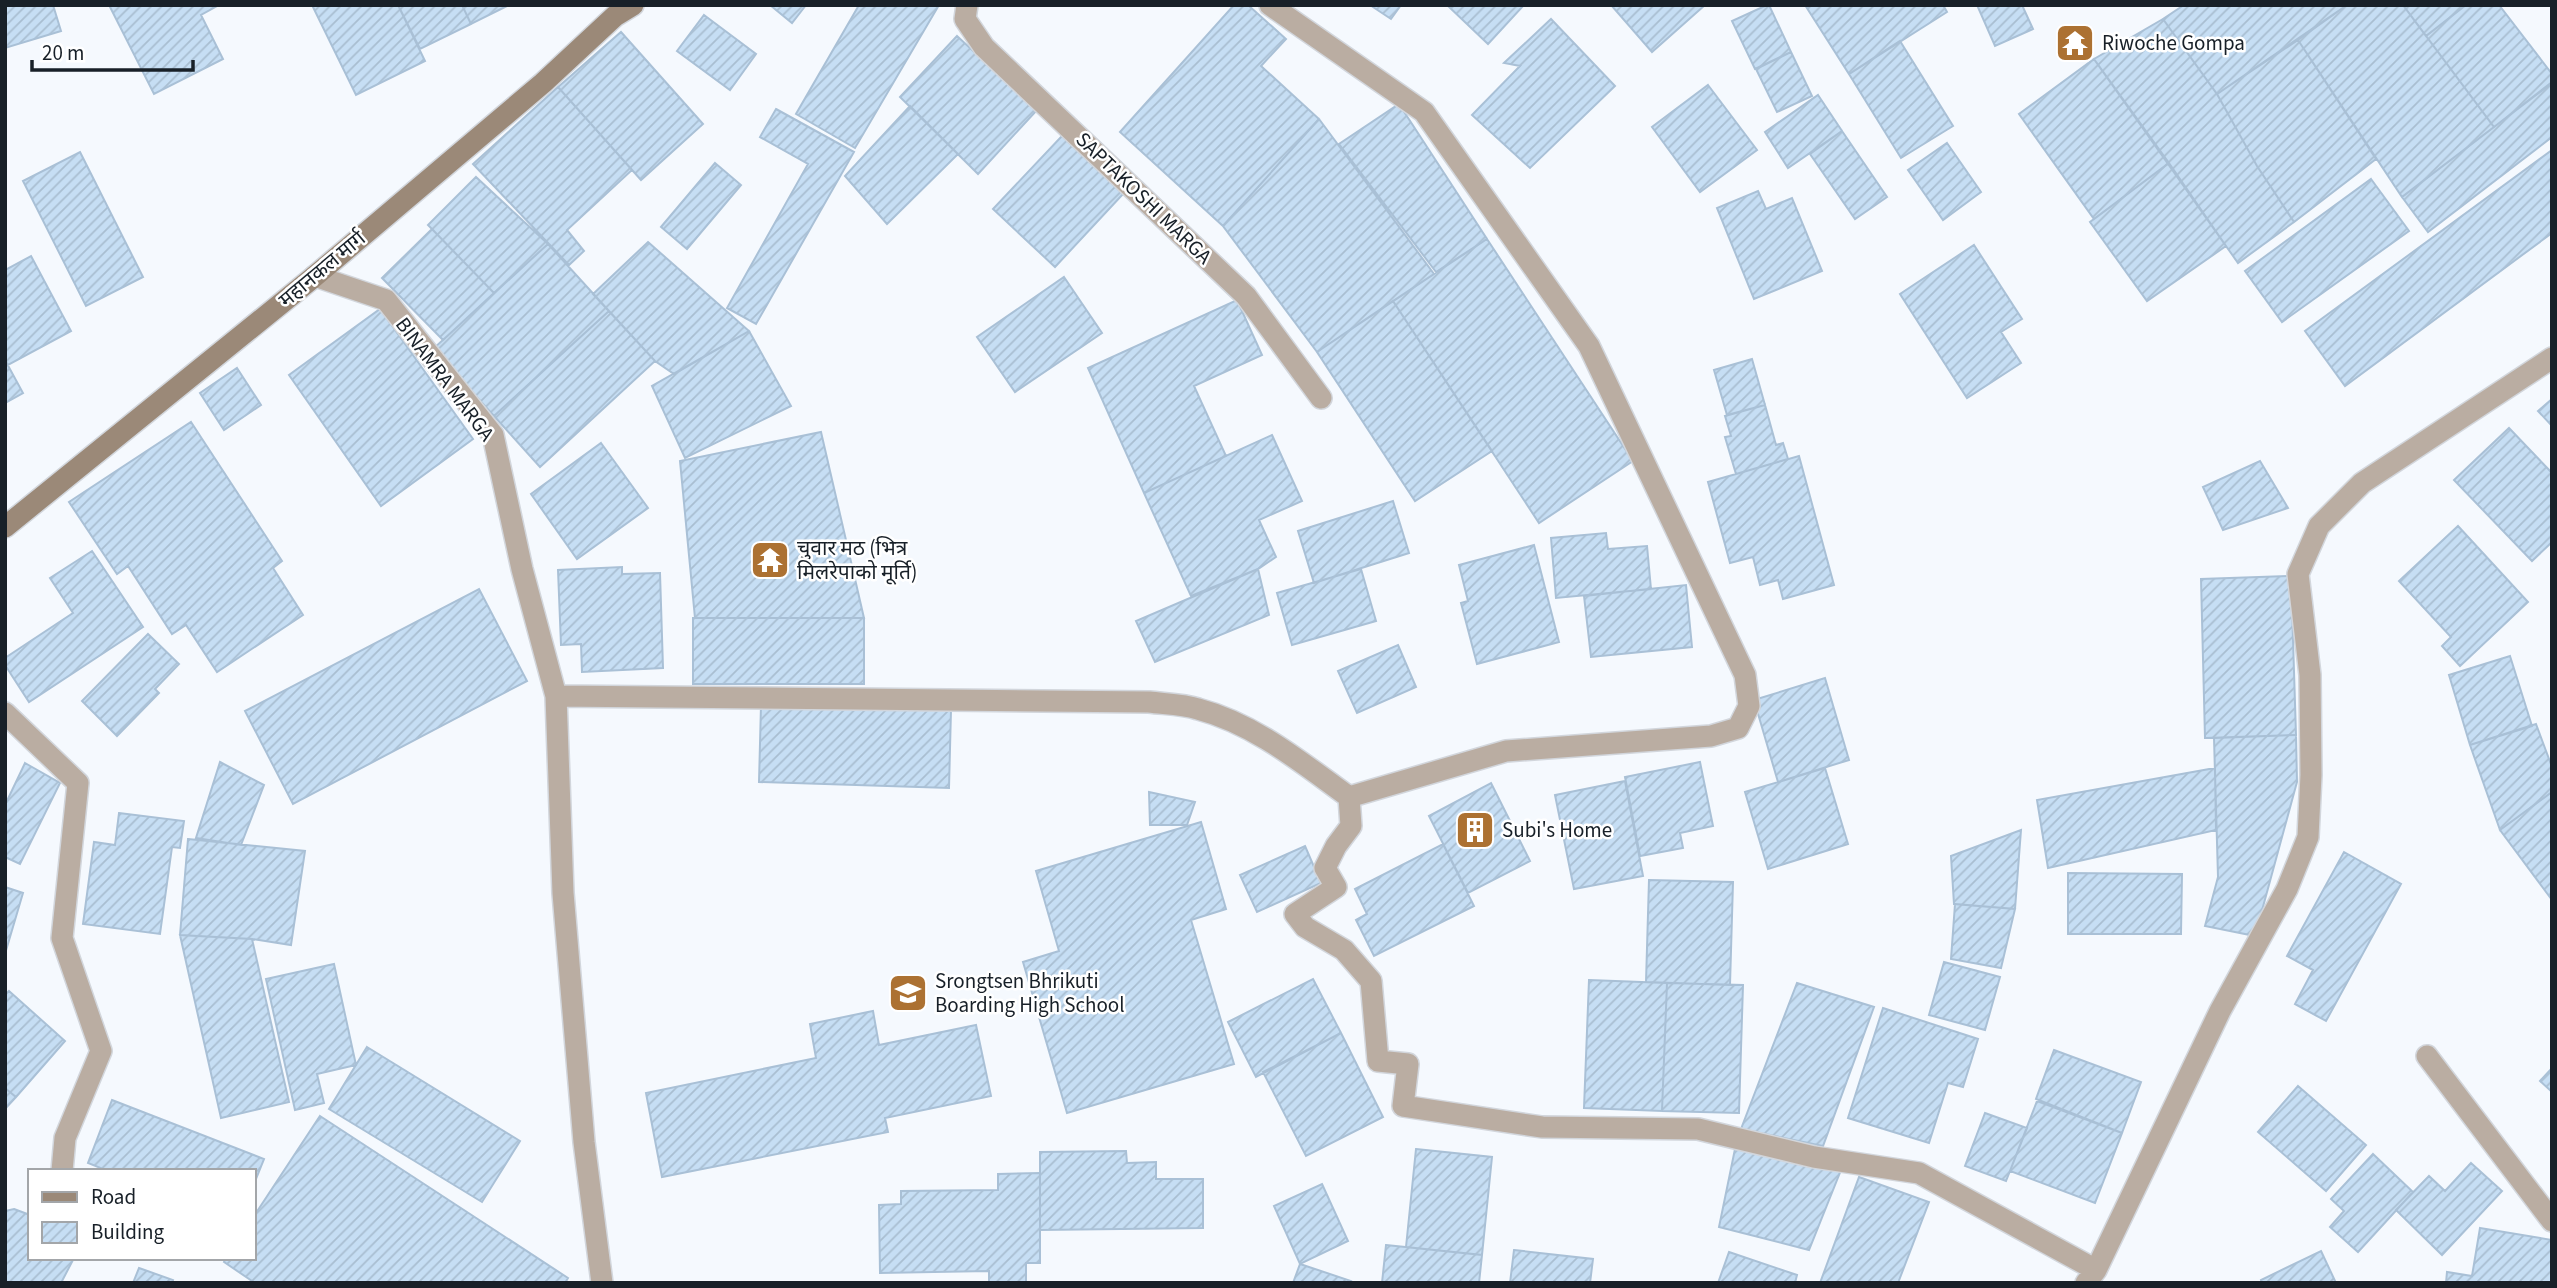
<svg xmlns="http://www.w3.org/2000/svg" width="2557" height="1288" viewBox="0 0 2557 1288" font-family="'Source Sans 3','Noto Sans Devanagari',sans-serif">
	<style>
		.building { fill: url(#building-hatch); stroke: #a9c0d6; stroke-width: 2 }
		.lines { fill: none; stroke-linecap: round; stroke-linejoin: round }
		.service-casing { stroke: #d2d6dc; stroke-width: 24 }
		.minor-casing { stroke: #d2d6dc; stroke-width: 24 }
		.secondary-casing { stroke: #d2d6dc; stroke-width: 24 }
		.service { stroke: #baada2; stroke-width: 21 }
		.minor { stroke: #baada2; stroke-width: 21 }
		.secondary { stroke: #9b8978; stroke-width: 21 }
		.labels { text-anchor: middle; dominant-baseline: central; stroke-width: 5; stroke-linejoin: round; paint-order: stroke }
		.poi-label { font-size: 21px; fill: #182028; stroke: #fff; text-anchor: start }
		.street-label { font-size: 21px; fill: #182028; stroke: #fff }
	</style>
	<defs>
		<pattern id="building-hatch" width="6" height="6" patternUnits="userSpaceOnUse" patternTransform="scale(1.75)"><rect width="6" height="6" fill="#c6def4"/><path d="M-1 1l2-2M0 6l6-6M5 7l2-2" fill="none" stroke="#a9bed1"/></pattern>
	</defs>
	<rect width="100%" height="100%" fill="#f5f9fe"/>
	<path class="building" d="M5,5H53L61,31L5,48Z
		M109,5H219L201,15L223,59L154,94Z
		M312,5H398L425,61L356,95Z
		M398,5H462L471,24L420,49Z
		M462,5H509L471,24Z
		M770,5H806L792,23Z
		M859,5H939L855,148L796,114Z
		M1234,5H1248L1286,39L1261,66L1319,119L1223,226L1120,132Z
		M1370,5H1401L1391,19Z
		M1447,5H1524L1488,44Z
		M1611,5H1705L1652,52Z
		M1767,5H1769L1791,52L1755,69L1732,21Z
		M1805,5H1943L1947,12L1849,74Z
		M1977,5H2022L2033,29L1995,46Z
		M2184,5H2347L2217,94L2163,19Z
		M2347,5H2403L2494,127L2402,197L2298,40Z
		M2403,5H2466L2426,36Z
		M2466,5H2499L2552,74V82L2494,127L2426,36Z
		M704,15L756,54L730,90L677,51Z
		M1551,19L1615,86L1530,168L1472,115L1520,66L1504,63Z
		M2163,19L2217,94L2257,166L2294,222L2238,263L2094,59Z
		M621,32L703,124L641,180L558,87Z
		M957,36L1037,110L978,174L900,97Z
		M2298,40L2376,159L2294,222L2257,166L2217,94Z
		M1900,41L1953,126L1901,158L1849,74Z
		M1791,52L1812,96L1777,112L1756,69Z
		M2094,59L2169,163L2094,219L2019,114Z
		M2552,83V137L2428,232L2402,197Z
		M1708,85L1757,150L1700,192L1652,127Z
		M558,87L632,170L567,230L584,251L569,265L473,164Z
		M1818,95L1842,131L1788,168L1765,132Z
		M1399,104L1487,239L1436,272L1339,144Z
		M910,106L958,154L887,224L845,176Z
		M776,109L854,152L756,324L727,308L808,164L760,137Z
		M1319,119L1434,274L1317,352L1223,226Z
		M1842,131L1887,197L1855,219L1810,154Z
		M1062,136L1123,194L1055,267L993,209Z
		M1947,143L1981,192L1943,220L1908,170Z
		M2552,150V233L2345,386L2305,331Z
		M80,152L143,277L86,306L23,181Z
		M715,163L741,185L687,249L661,227Z
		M2169,163L2226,246L2147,301L2090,222Z
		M476,177L548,244L494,293L428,225Z
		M2371,179L2409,231L2282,322L2245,271Z
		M1758,191L1766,209L1792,198L1822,271L1754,299L1717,208Z
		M432,229L494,293L443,340L382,278Z
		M1487,239L1633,461L1539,523L1393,301Z
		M648,242L749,331L674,374L655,361L593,294Z
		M548,244L609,311L494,416L433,349Z
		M1974,245L2022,319L2001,332L2021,363L1967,398L1900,294Z
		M31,256L71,331L8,365L5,360V270Z
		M1064,277L1102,333L1015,392L977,337Z
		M1237,300L1262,355L1194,386L1226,456L1144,493L1088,368Z
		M1393,301L1492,451L1415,501L1317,352Z
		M380,309L473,439L381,506L289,375Z
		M609,311L655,361L540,467L494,416Z
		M749,331L791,406L685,458L652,386Z
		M1752,359L1765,405L1727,415L1714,370Z
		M5,360L23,393L5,403Z
		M237,368L261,405L224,430L200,393Z
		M2552,399V426L2538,411Z
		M1765,405L1776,445L1783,443L1788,459L1736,474L1725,437L1731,436L1725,416Z
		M191,422L282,561L273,568L303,615L217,672L186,625L172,634L128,566L117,574L69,502Z
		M2509,428L2552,473V542L2532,561L2454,480Z
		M821,432L864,618H695L680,461Z
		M1272,435L1302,501L1259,520L1276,557L1258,569L1191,596L1144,493Z
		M601,443L648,508L577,559L531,494Z
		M1799,456L1834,585L1783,599L1778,580L1760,585L1753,557L1730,563L1708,482Z
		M2260,461L2288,508L2223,530L2203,487Z
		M1393,501L1409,553L1314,583L1298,531Z
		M2458,526L2528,602L2460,666L2442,646L2451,637L2399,581Z
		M1606,533L1608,549L1647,546L1651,589L1556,598L1551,538Z
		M1534,545L1559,642L1477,664L1461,603L1468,601L1459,565Z
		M92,551L143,627L29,702L5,665V658L73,613L50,578Z
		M622,567V574L660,573L663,668L582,672L581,644L561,645L558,570Z
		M1258,569L1269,615L1155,662L1136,621Z
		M1361,569L1376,621L1292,645L1277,593Z
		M2291,576L2296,735L2205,738L2201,579Z
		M1686,585L1692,647L1591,657L1584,596Z
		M479,589L527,681L293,804L245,711Z
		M693,618H864V684H693Z
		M148,634L179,664L155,689L159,693L117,736L82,701Z
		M1398,645L1416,687L1357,713L1338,671Z
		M2510,656L2532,726L2470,745L2449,675Z
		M1825,678L1849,760L1778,782L1754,700Z
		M761,705L951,710L949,788L759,782Z
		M2536,724L2552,767V792L2500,830L2470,745Z
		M2296,735L2297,782L2255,936L2205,926L2218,877L2214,738Z
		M220,762L264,785L241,845L196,838Z
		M1700,762L1713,826L1680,833L1683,848L1640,856L1625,777Z
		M25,763L60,783L20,864L5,857V805Z
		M1825,768L1848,844L1768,869L1745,792Z
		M2215,768L2216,830L2048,868L2037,800Z
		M1625,781L1643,876L1574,889L1555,795Z
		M1491,783L1530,861L1468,893L1429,816Z
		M1149,792L1195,802L1187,825H1150Z
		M2552,792V900L2500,830Z
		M119,813L184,821L180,848L172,847L160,934L83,924L94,842L115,845Z
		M1201,822L1226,909L1191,920L1234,1064L1067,1113L1023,962L1059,951L1036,871Z
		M2021,830L2015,909L1954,904L1951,856Z
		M188,839L305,851L291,945L252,939L180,935Z
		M1443,844L1474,906L1374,956L1356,920L1367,914L1355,889Z
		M1305,846L1321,883L1257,912L1240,875Z
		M2344,852L2401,884L2326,1021L2295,1004L2313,970L2287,956Z
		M2068,873L2182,874L2181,934H2068Z
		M1649,880L1733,882L1730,985L1646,982Z
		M5,887L23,893L5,954Z
		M1955,904L2015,909L2001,968L1951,959Z
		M180,935L252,939L289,1102L221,1118Z
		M1944,962L2000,977L1985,1030L1929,1015Z
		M334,964L356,1065L317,1074L324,1103L295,1110L266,979Z
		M1313,979L1341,1033L1256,1077L1228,1022Z
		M1589,980L1667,983L1662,1111L1584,1108Z
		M1667,983L1743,985L1739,1113L1662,1111Z
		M1797,983L1874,1007L1823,1146L1741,1129Z
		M9,991L65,1041L16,1097L5,1088V995Z
		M1883,1008L1978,1039L1963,1087L1948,1083L1929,1143L1848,1118Z
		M873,1011L879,1045L976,1025L991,1096L885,1118L888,1132L662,1177L646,1093L816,1058L810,1024Z
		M1341,1033L1383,1117L1306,1156L1263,1072Z
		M367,1047L520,1141L482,1202L329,1109Z
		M2054,1050L2141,1082L2122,1133L2036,1099Z
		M2552,1068V1092L2540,1081Z
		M2298,1086L2366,1145L2326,1191L2258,1132Z
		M5,1088L16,1097L5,1109Z
		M112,1100L264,1159L254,1184V1171H108L88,1163Z
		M2037,1101L2122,1133L2095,1203L2010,1171Z
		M1985,1113L2027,1128L2006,1181L1965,1166Z
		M320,1116L568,1278L565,1283H255L224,1262L226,1258H254V1216Z
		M1416,1149L1492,1157L1482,1255L1406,1247Z
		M1735,1149L1841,1170L1809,1250L1719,1227Z
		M1126,1151L1127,1163L1156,1162V1179H1203V1228L1040,1230V1152Z
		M2373,1154L2413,1192L2358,1252L2330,1227L2344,1211L2331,1199Z
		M2471,1163L2502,1191L2442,1255L2396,1210L2429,1176L2445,1191Z
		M1040,1173V1263H1026V1283H989V1271L880,1273L879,1205L901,1204V1191L998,1190V1174Z
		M1859,1177L1929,1202L1898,1283H1820Z
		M1322,1184L1348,1241L1300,1264L1274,1206Z
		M14,1209L30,1215V1258H74L61,1283H5V1211Z
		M2480,1228L2552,1240V1283H2446L2447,1272L2472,1276Z
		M1386,1245L1482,1255L1479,1283H1382Z
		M1514,1250L1593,1259L1590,1283H1510Z
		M2321,1251L2336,1283H2262L2261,1280Z
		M1729,1252L1797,1275L1795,1283H1718Z
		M1300,1264L1351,1281L1350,1283H1293Z
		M139,1268L173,1280L172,1283H133Z"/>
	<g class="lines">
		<g class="service-casing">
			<path id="service" d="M5,713L78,783L62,938L101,1051L65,1138L62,1171"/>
		</g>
		<g class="minor-casing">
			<path id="minor" d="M967,5L965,19L984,47L1246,296L1321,398
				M1270,5L1424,112L1589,346L1745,675L1749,706L1738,728L1711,736L1506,751L1349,797
				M315,276L386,300L493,435L522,569L556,696L563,893L584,1142L602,1283
				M556,696L1149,702C1165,704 1183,704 1198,709C1255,724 1302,763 1349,797L1351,826L1336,846L1325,868L1336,887L1295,914L1305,927L1344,950L1371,981L1378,1061L1408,1064L1403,1106L1542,1127L1698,1129L1814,1157L1919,1173L2096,1270
				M2427,1056L2552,1221
				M2086,1283L2096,1270L2220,1011L2287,889L2308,837L2311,775L2310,675L2298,574L2319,526L2362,483L2552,358"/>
		</g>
		<g class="secondary-casing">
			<path id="secondary" d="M5,527L315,276L543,83L615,16L633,5"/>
		</g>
		<use href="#service" class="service"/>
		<use href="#minor" class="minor"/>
		<use href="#secondary" class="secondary"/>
	</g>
	<defs>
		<g id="temple-square" transform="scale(2.0125)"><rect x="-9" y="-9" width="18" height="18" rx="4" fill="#ac7132" stroke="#fff"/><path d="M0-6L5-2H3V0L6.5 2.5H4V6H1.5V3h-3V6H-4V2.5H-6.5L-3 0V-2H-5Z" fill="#fff"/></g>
		<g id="building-square" transform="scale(2.0125)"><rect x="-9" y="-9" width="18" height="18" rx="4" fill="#ac7132" stroke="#fff"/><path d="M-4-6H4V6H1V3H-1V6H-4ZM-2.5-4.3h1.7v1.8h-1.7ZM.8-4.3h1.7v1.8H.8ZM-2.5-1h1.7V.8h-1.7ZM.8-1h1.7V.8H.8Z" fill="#fff"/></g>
		<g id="school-square" transform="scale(2.0125)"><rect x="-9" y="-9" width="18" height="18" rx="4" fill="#ac7132" stroke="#fff"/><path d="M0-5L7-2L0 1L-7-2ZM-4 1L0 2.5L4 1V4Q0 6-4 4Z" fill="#fff"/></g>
	</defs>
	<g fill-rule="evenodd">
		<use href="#temple-square" x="2075" y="43"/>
		<use href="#temple-square" x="770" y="560"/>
		<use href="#building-square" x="1475" y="830"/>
		<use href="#school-square" x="908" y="993"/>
	</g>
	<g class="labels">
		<g class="poi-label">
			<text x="2102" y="43">Riwoche Gompa</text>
			<text x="797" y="548">चुवार मठ (भित्र<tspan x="797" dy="24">मिलरेपाको मूर्ति)</tspan></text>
			<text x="1502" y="830">Subi's Home</text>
			<text x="935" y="981">Srongtsen Bhrikuti<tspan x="935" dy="24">Boarding High School</tspan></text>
		</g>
		<g class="street-label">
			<text transform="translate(1144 198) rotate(44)">SAPTAKOSHI MARGA</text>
			<text transform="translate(322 269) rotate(-40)">महानकल मार्ग</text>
			<text transform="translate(445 379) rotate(53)">BINAMRA MARGA</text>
		</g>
	</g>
	<rect width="2557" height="1288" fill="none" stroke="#182028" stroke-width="14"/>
	<rect x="28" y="1169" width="228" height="91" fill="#ffffff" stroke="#a3a6a9" stroke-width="2"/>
	<rect x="42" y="1192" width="35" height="10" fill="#9b8978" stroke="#a3a6a9" stroke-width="2"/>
	<text x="91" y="1204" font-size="21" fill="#182028">Road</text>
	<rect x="42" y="1222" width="35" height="21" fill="url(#building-hatch)" stroke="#a3a6a9" stroke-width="2"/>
	<text x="91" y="1239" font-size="21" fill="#182028">Building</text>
	<path d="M32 60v10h161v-10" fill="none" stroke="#182028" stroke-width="3.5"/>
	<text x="42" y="60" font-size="21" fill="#182028" stroke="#ffffff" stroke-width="5" paint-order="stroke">20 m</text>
</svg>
